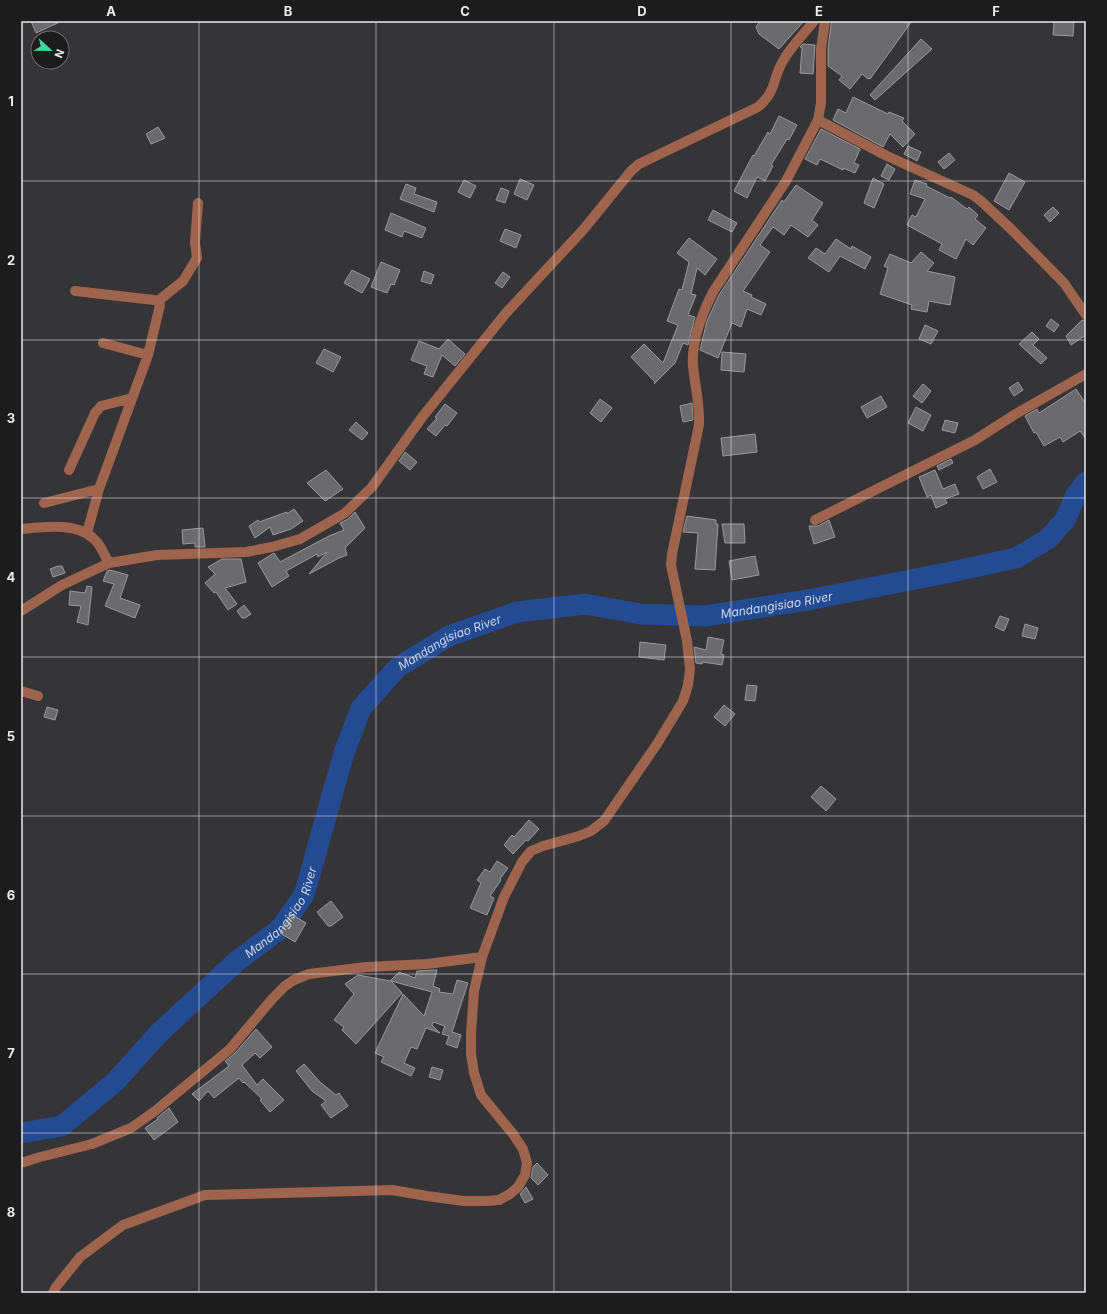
<svg xmlns="http://www.w3.org/2000/svg" width="1107" height="1314" viewBox="0 0 1107 1314" font-family="Inter,sans-serif">
	<style>
		.lines { fill: none; stroke-linecap: round; stroke-linejoin: round }
		.river { stroke: #244a91; stroke-width: 21 }
		.building { fill: #6b6a6c; stroke: #9a999b }
		.minor { stroke: #9e644d; stroke-width: 10 }
		.grid { fill: none; stroke: #ebeaec; stroke-width: 1; stroke-opacity: 0.55 }
		.labels { text-anchor: middle; dominant-baseline: central; stroke-width: 3.5; stroke-linejoin: round; paint-order: stroke }
		.water-label { font-size: 12px; font-style: italic; fill: #ccd8ec; stroke: #1c1c1d }
		.neatline { fill: none; stroke: #ebeaec; stroke-width: 1.5 }
		.grid-label { font-size: 13px; text-anchor: middle; font-weight: bold; fill: #ebeaec }
	</style>
	<rect width="100%" height="100%" fill="#353436"/>
	<g class="lines">
		<path class="river" id="s1" d="M21,1133L62,1126L116,1081L158,1034L237,961L280,929L304,895L344,753L361,708L398,667L449,636L517,612L585,604L641,614L705,616L808,600L951,572L1016,558L1048,539L1065,520L1076,495L1086,482"/>
	</g>
	<path class="building" d="M31,21H62L36,33Z
		M760,21H804L779,49L759,34L756,27Z
		M833,21H912L870,79V78L868,79L862,74L850,89L839,80L842,76L828,66V49L831,24Z
		M1054,21H1074L1073,36L1053,35Z
		M921,39L932,49L875,100L870,95Z
		M803,44L815,45L813,74L800,73L802,48L800,47Z
		M853,97L888,114L889,112L904,118L902,121L915,134L903,147L890,134L883,147L833,120L838,109L846,113Z
		M779,116L797,125L789,140L787,139L771,165L773,166L765,181L757,177L747,198L734,191L753,155L754,156L768,132L770,134Z
		M158,127L165,138L151,144L146,134Z
		M821,129L860,149L854,163L859,165L855,173L843,168V170L820,159L817,165L805,159Z
		M908,146L921,152L917,161L904,154Z
		M949,153L955,160L944,169L938,162Z
		M887,164L895,169L889,180L881,176Z
		M1009,173L1025,182L1009,210L994,201Z
		M873,178L884,184L874,208L864,203Z
		M520,179L534,185L527,200L514,194Z
		M464,180L476,186L470,198L458,192Z
		M915,180L927,184L926,186L950,198L951,197L967,209L969,207L978,215L975,219L986,228L973,245L966,239L956,259L939,250L942,244L907,225L912,215L916,217L925,199L910,194Z
		M406,184L416,188L414,194L437,202L434,212L400,199Z
		M796,185L823,203L812,220L818,225L808,237L791,225L784,235L773,227L760,245L770,252L743,291L752,295L751,297L766,304L761,315L747,309L741,327L732,323L718,358L700,350L707,321L719,295L782,200L784,202Z
		M501,188L509,191L505,203L496,200Z
		M1053,207L1059,213L1050,222L1044,215Z
		M713,210L737,223L732,232L708,220Z
		M391,213L426,228L422,238L404,231L402,237L385,230Z
		M505,229L521,235L516,248L500,241Z
		M689,238L717,259L705,275L697,268L691,294L696,295L688,315L695,317L688,345L683,343L675,363L654,384L655,382L631,357L644,344L663,363L678,325L667,321L679,289L682,290L689,262L677,253Z
		M836,239L851,249L852,246L871,257L865,269L840,256L829,272L808,258L816,248L825,254Z
		M921,252L934,263L927,271L955,277L950,305L929,301L927,312L911,309L912,305L880,294L888,268L884,266L890,254L911,263Z
		M381,262L400,270L394,285L391,284L387,293L371,287Z
		M352,270L370,279L362,293L344,283Z
		M424,271L434,275L431,284L421,281Z
		M503,272L510,277L502,288L495,283Z
		M1051,319L1059,325L1054,332L1046,326Z
		M1082,320L1086,321V335L1071,345L1066,336Z
		M925,325L938,331L931,344L919,339Z
		M1032,332L1039,339L1033,345L1047,358L1041,364L1019,344Z
		M448,339L465,354L455,366L442,355L433,377L424,374L427,366L411,360L419,341L439,349Z
		M324,349L341,357L333,372L316,363Z
		M722,352L746,354L744,372L721,370Z
		M1018,382L1023,390L1014,396L1009,388Z
		M923,384L931,391L922,403L913,396Z
		M1076,389L1086,404V439L1080,431L1063,442L1060,437L1044,446L1036,432L1034,433L1025,416L1037,409L1039,413Z
		M881,396L887,407L867,418L861,407Z
		M600,399L612,408L601,422L590,413Z
		M692,403L693,420L683,422L680,406Z
		M445,404L457,413L447,426L445,425L436,436L427,429L437,418L435,417Z
		M916,407L931,415L923,431L908,423Z
		M945,420L958,423L955,433L942,430Z
		M356,422L368,433L362,440L349,430Z
		M755,434L757,452L723,456L721,438Z
		M405,452L417,462L410,470L399,461Z
		M951,459L953,463L939,470L937,466Z
		M990,469L997,482L983,489L977,477Z
		M326,470L343,489L325,501L307,483Z
		M935,470L943,489L955,484L959,494L945,499L947,503L936,508L931,495L927,497L919,477Z
		M294,509L303,521L291,529L273,535L270,527L255,538L249,526L258,520L259,522L287,512V514Z
		M355,512L365,528L345,548L347,555L339,558L309,574L327,552L318,557L317,554L286,571L289,576L272,587L258,563L274,553L280,562L329,536L344,530L340,523L348,519Z
		M687,516L716,520V524H718L715,570L695,569L698,533L683,532Z
		M829,520L835,537L814,544L809,526H818Z
		M722,524H744L745,543H725Z
		M203,528L205,547H195V543L183,544L182,530Z
		M755,556L759,575L732,580L729,561Z
		M222,559H241L246,582L225,588L237,604L228,610L216,592L214,593L205,583L215,574L208,567Z
		M58,566H62L65,573L53,577L50,569Z
		M110,570L128,575L120,598L140,605L135,618L105,606L114,584L103,581L107,571Z
		M87,586L92,587L88,625L77,622L81,606L69,605L70,591L85,593Z
		M244,605L251,614L245,618H242L237,611Z
		M1000,616L1009,619L1004,631L995,627Z
		M1025,624L1038,628L1035,639L1022,636Z
		M708,637L724,640L721,654L724,655L722,665L703,662L702,664L696,663L694,647L706,650Z
		M640,642L666,645L664,660L639,657Z
		M747,685L757,686L755,701L745,700Z
		M724,705L735,714L725,726L714,717Z
		M47,707L58,710L55,720L44,717Z
		M821,786L836,799L826,811L811,797Z
		M529,820L539,829L528,841L526,840L513,854L504,845L512,835L514,837Z
		M497,861L508,868L500,879L501,880L490,896L494,898L487,915L470,908L481,883L477,880L485,869L490,872Z
		M331,901L343,917L331,926H328L317,912Z
		M291,914L306,923L295,942L280,933Z
		M435,970H437L433,986L440,989L439,992L453,994L457,980L468,983L452,1032L461,1035L457,1048L446,1044L449,1036L442,1034L445,1026L433,1022L432,1025L440,1033L426,1028L417,1049L411,1047L404,1063L415,1068L411,1076L381,1062L384,1057L375,1053L403,994L424,1016L432,992L391,981L402,993L356,1044L342,1030L344,1027L334,1020L354,994L345,984L358,975L390,981L399,972L415,978L417,971Z
		M256,1029L272,1047L260,1058L255,1053L242,1065L257,1085L263,1079L284,1100L270,1112L260,1100L262,1099L244,1082L243,1083L239,1078L214,1098L208,1091L199,1101L192,1094L229,1066L225,1061L235,1053Z
		M304,1064L320,1082L336,1095L339,1093L348,1106L331,1118L321,1105L326,1101L312,1091L296,1071Z
		M432,1067L443,1070L440,1080L429,1077Z
		M169,1108L178,1122L154,1140L145,1128L158,1119L157,1118Z
		M537,1163L548,1175L538,1185L531,1178L533,1167Z
		M526,1187L533,1199L525,1203L520,1194Z"/>
	<g class="lines">
		<path class="minor" d="M818,120L887,156L973,195L981,201L1011,229L1064,283L1086,315
			M75,291L154,300L158,301L160,305L148,355L99,489L87,533
			M158,301L183,281L197,258L195,242L198,203
			M103,343L148,355
			M69,470L95,413L101,406L132,398
			M44,503L99,489
			M815,520L975,440L1014,415L1086,374
			M21,529C43,527 77,522 94,539C101,545 104,555 109,563
			M21,611L62,585L109,563L157,555L246,552L272,547L300,539L345,513L372,487L423,416L506,313L583,230L631,171L639,164L758,107C777,91 772,79 783,61C791,46 804,34 814,21
			M21,691L38,696
			M21,1163L40,1157L92,1144L131,1128L155,1111L230,1049L273,998L285,986L294,980L309,974L366,967L427,964L482,957
			M53,1293L56,1287L80,1257L123,1225L205,1195L392,1190L427,1196L464,1201H487L499,1200L510,1194L518,1187L525,1175L527,1163L523,1149L513,1134L481,1095L474,1073L471,1054V1033L474,991L482,957L504,897L522,862L531,851L543,846L579,836L591,831L604,821L657,744L683,701L688,685L690,669L687,641L671,565L672,554L699,425C700,405 695,386 693,366C691,341 702,314 713,292L786,181L818,120L821,103V49L825,21"/>
	</g>
	<path class="grid" d="M199,21V1293M376,21V1293M554,21V1293M731,21V1293M908,21V1293M21,181H1086M21,340H1086M21,498H1086M21,657H1086M21,816H1086M21,974H1086M21,1133H1086"/>
	<g class="labels">
		<g class="water-label">
			<text stroke="none"><textPath href="#s1" startOffset="1022">Mandangisiao River</textPath></text>
			<text stroke="none"><textPath href="#s1" startOffset="686">Mandangisiao River</textPath></text>
			<text stroke="none"><textPath href="#s1" startOffset="350">Mandangisiao River</textPath></text>
		</g>
	</g>
	<rect width="1107" height="1314" fill="none" stroke="#1c1c1d" stroke-width="44"/>
	<g transform="translate(50 50) rotate(112)"><circle r="19" fill="#1c1c1d" stroke="#6f6e70"/>
	<path d="M0-3L7 15L0 10L-7 15Z" fill="#46d49e"/>
	<text y="-6" font-size="11" font-weight="bold" text-anchor="middle" fill="#ebeaec">N</text>
	</g>
	<rect x="22" y="22" width="1063" height="1270" class="neatline"/>
	<g class="grid-label">
		<text x="111" y="16">A</text>
		<text x="288" y="16">B</text>
		<text x="465" y="16">C</text>
		<text x="642" y="16">D</text>
		<text x="819" y="16">E</text>
		<text x="996" y="16">F</text>
		<text x="11" y="106">1</text>
		<text x="11" y="265">2</text>
		<text x="11" y="423">3</text>
		<text x="11" y="582">4</text>
		<text x="11" y="741">5</text>
		<text x="11" y="900">6</text>
		<text x="11" y="1058">7</text>
		<text x="11" y="1217">8</text>
	</g>
</svg>
